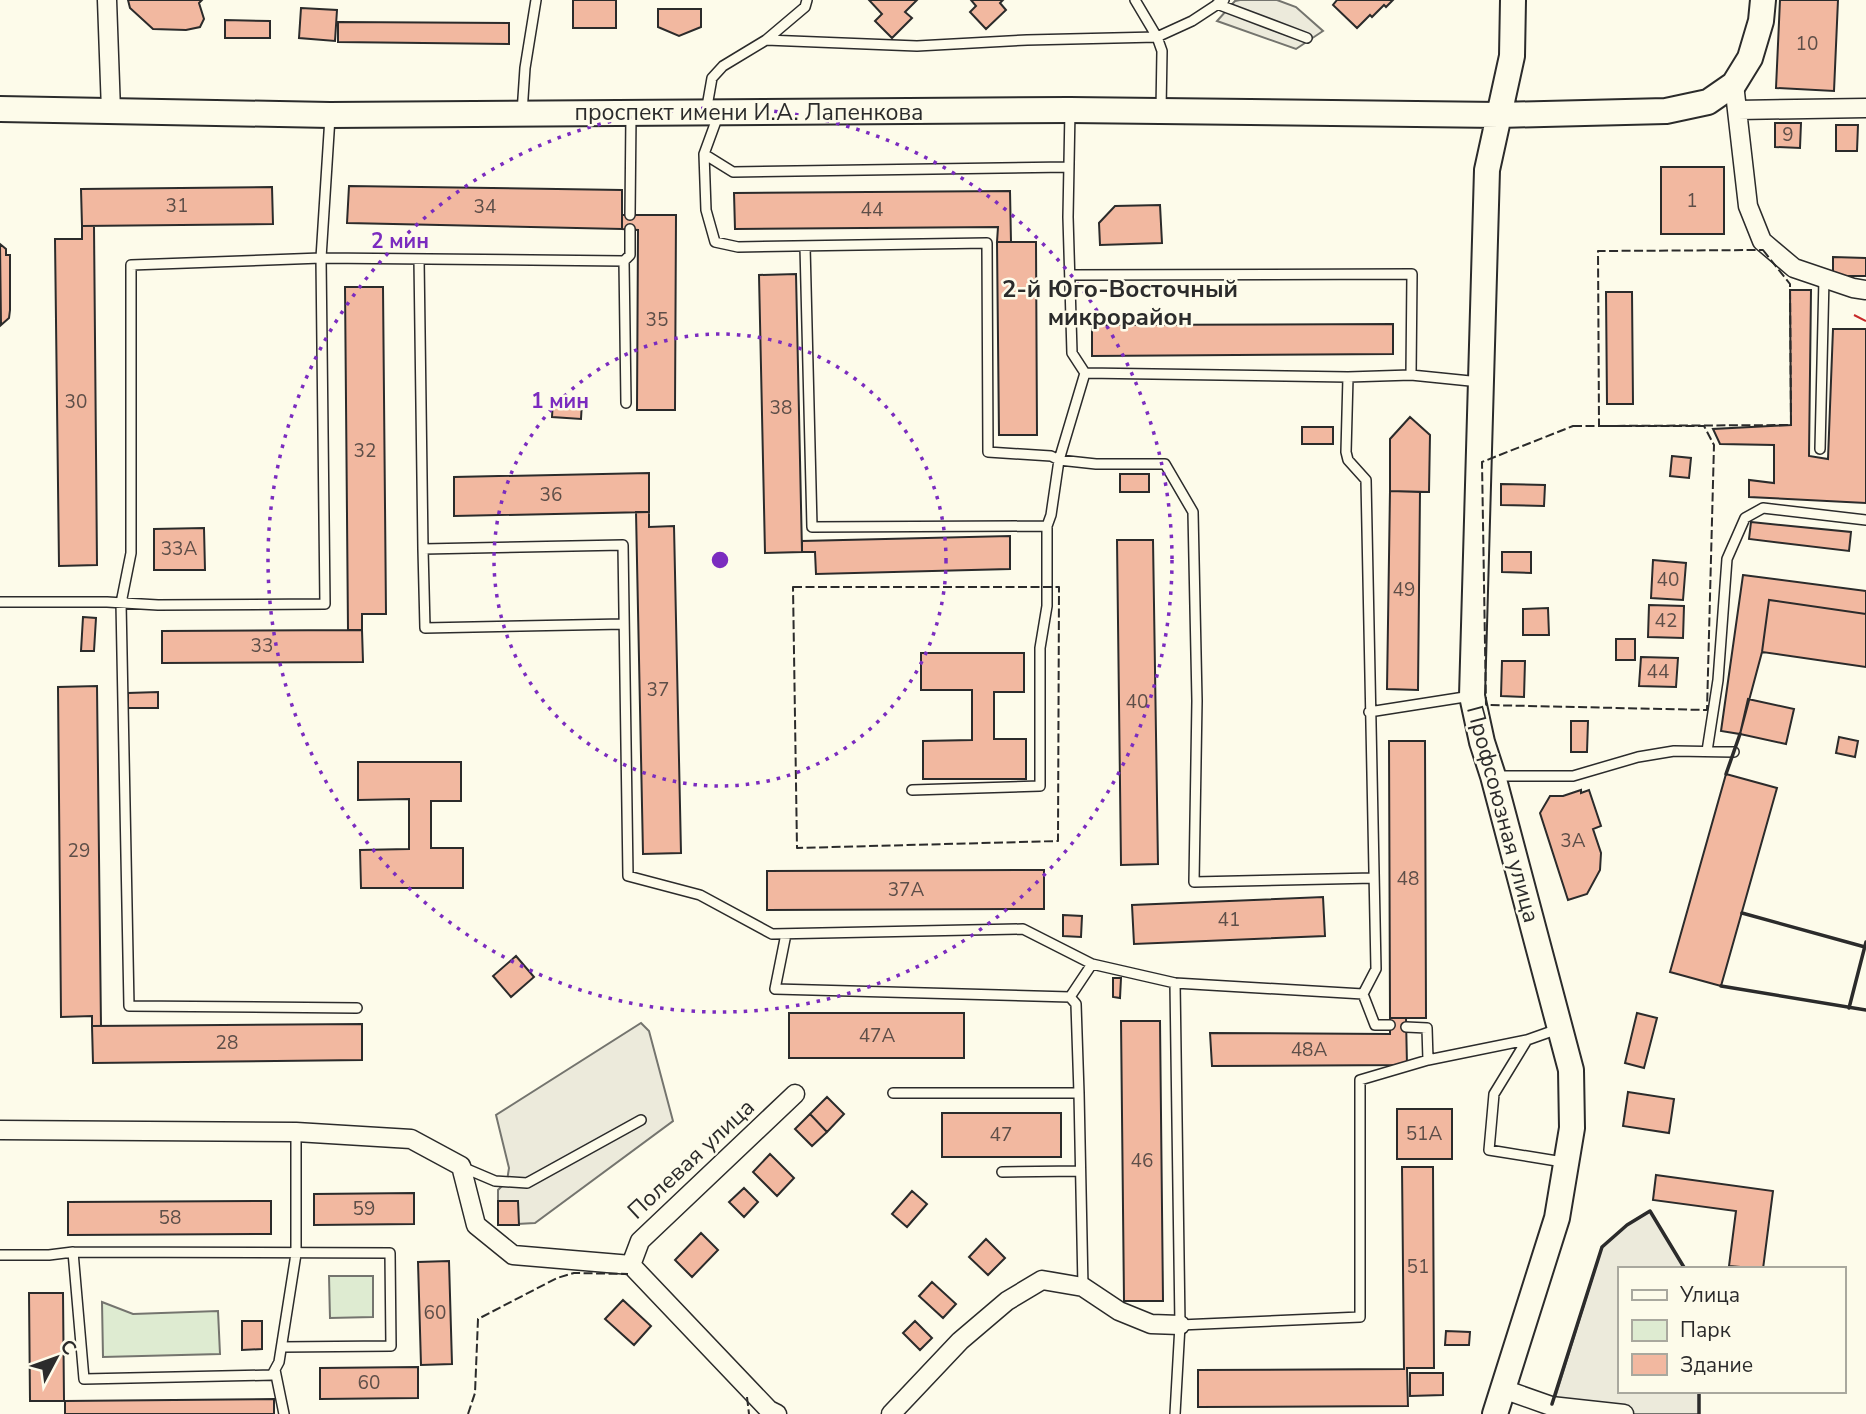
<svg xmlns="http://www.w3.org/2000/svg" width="1866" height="1414" viewBox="0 0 1866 1414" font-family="'Nunito Sans',sans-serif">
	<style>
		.green { fill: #deebd1; stroke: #74746e; stroke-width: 2 }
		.parking { fill: #eceadb; stroke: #74746e; stroke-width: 2 }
		.building { fill: #f2b8a0; stroke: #2b2b2b; stroke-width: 2 }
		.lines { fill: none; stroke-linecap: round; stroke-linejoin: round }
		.lane-casing { stroke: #2b2b2b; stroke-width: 12 }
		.street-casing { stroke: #2b2b2b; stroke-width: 21 }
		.secondary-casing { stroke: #2b2b2b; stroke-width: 28 }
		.lane { stroke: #fdfbea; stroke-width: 9 }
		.street { stroke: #fdfbea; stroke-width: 18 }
		.secondary { stroke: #fdfbea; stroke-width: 24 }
		.fence { stroke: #2b2b2b; stroke-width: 2; stroke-dasharray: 9 3.5; stroke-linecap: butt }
		.wall { stroke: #2b2b2b; stroke-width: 3.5 }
		.power { stroke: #c62828; stroke-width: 2; stroke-dasharray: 24 5 3.5 5; stroke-linecap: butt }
		.ring { fill: none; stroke: #7b2cbf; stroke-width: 3.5; stroke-dasharray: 3.5 7 }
		.labels { text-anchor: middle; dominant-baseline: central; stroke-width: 5; stroke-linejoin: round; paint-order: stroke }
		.number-label { font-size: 19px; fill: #5d4e48 }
		.street-label { font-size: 23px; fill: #2b2b2b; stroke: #fdfbea }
		.neighbourhood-label { font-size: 24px; font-weight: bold; fill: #2b2b2b; stroke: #fdfbea }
		.centre { fill: #7b2cbf; stroke: #fdfbea; stroke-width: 3.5 }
		.ring-label { font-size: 21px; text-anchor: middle; font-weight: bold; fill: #7b2cbf; stroke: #fdfbea; stroke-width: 5; stroke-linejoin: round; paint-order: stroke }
	</style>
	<rect width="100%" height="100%" fill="#fdfbea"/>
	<path class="green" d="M373,1276V1317L330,1318L329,1276Z
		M102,1302L133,1314L218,1311L220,1354L103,1357Z"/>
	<path class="parking" d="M1240,0H1277L1296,7L1323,31L1296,49L1217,21L1235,1Z
		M641,1023L649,1031L673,1121L535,1223L498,1225V1190L507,1181L509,1168L496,1115Z
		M1650,1211L1685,1269H1619V1391H1699V1414H1550L1602,1247L1627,1225Z"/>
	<path class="building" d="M128,0H202L199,3L204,19L200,27L186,30L153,29L130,8Z
		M573,0H616V28H573Z
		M869,0H917L905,12L912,18L892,38L875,21L882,14Z
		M971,0H1003L1000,3L1006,10L986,29L970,12L976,6Z
		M1337,0H1393L1386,7L1384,5L1372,17L1370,15L1357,28L1333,5Z
		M1780,0H1838L1834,91L1776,88Z
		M301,8L337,10L335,41L299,38Z
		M658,9H701V27L679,36L658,27Z
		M225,20L270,21V38H225Z
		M338,22L509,23V44L338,42Z
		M1775,123H1801L1800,148L1775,147Z
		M1836,125H1858L1857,151H1836Z
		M1661,167H1724V234H1661Z
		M349,186L622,190V229L347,223Z
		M272,187L273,224L82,226L81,189Z
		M1010,191L1011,242H997L998,227L735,229L734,193Z
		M1160,205L1162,243L1100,245L1099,223L1115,206Z
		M622,215H676L675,410H637L638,230L622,229Z
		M82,226H94L97,565L59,566L55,239H82Z
		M997,242H1036L1037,435H999Z
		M0,244L6,249V255H10V310L9,318L1,325Z
		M1833,257L1866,258V276H1833Z
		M796,274L802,552L765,553L759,275Z
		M345,287H383L386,614H362V630H348Z
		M1790,290H1811L1809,456L1828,459L1833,329H1866V503L1749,497V480L1774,483V445L1720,444L1713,429L1791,425Z
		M1606,292H1632L1633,404H1607Z
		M1393,324V354L1092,356V325Z
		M553,399L582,401L581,419L552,417Z
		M1410,417L1430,435L1429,492L1390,491V439Z
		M1302,427H1333V444H1302Z
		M1672,456L1691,458L1689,478L1670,476Z
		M649,473V512L454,516V477Z
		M1120,474H1149V492H1120Z
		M1501,484L1545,485L1544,506L1501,505Z
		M1390,491L1420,492L1418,690L1387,689Z
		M636,512H649V527L674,526L681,853L643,854Z
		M1751,522L1851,532L1849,551L1749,539Z
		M204,528L205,570H154V529Z
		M1010,536V569L816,574L815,552H802V541Z
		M1117,540H1153L1158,864L1121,865Z
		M1502,552H1531V573L1502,572Z
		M1653,560L1686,563L1683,600L1651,598Z
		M1743,575L1866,591V614L1769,600L1762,652L1740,734L1721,731Z
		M1769,600L1866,614V667L1762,652Z
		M1649,605L1684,606L1683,638L1648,637Z
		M1548,608L1549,635H1523V609Z
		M83,617L96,618L94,651H81Z
		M362,630L363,662L162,663V631Z
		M1616,639H1635V660H1616Z
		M921,653H1024V692H994V739H1026V779H923V741L972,740V690H921Z
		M1641,657L1678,658L1676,687L1639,686Z
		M1502,661H1525L1524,697L1501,696Z
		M97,686L101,1026H92V1016L61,1017L58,687Z
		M158,692V708H128V693Z
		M1748,699L1794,709L1786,744L1740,734Z
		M1571,721H1588L1587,752H1571Z
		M1839,737L1858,741L1855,757L1836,753Z
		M1389,741H1425L1426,1018H1390Z
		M358,762H461V801H431V848H463V888H361L360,850L409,849V799L358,800Z
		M1726,774L1777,788L1721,986L1670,972Z
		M1581,790V793L1589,790L1601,826L1593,829L1601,853L1600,870L1587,894L1568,900L1540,813L1550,796H1563Z
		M1044,870V909L767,910V871Z
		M1323,897L1325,936L1134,944L1132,905Z
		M1063,915L1082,916L1081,937L1063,936Z
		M516,956L534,977L511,997L493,976Z
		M1113,978H1121L1120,998L1113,997Z
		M789,1013H964V1058H789Z
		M1637,1013L1657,1018L1644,1068L1625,1063Z
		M1390,1018H1406L1407,1065L1212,1066L1210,1033L1390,1034Z
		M1121,1021H1160L1163,1301H1124Z
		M362,1024V1060L93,1063L92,1026Z
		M1628,1092L1674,1099L1669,1133L1623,1126Z
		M827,1097L844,1114L827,1132L810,1114Z
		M1397,1109H1452V1159H1397Z
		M942,1113H1061V1157H942Z
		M810,1114L827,1132L812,1146L795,1129Z
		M770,1154L794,1178L777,1196L753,1172Z
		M1402,1167H1433L1434,1368H1407L1408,1406L1198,1407V1370L1404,1369Z
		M1656,1175L1773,1191L1763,1269L1729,1266L1736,1211L1653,1200Z
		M744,1188L758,1202L744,1217L729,1202Z
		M912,1191L927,1204L907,1227L892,1214Z
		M414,1193V1224L314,1225V1194Z
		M271,1201V1234L68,1235V1202Z
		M498,1201H518L519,1225H498Z
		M701,1233L718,1250L692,1277L675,1260Z
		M986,1239L1005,1258L988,1275L969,1257Z
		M449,1261L452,1364L421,1365L418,1262Z
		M932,1282L956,1304L943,1318L919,1296Z
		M29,1293H63L64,1401H30Z
		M623,1300L651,1326L634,1345L605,1319Z
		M242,1321H262V1349L242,1350Z
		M915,1321L932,1338L920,1350L903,1333Z
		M1446,1331L1470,1332L1469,1345H1445Z
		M418,1367V1398L320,1399V1368Z
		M1410,1373H1443V1395L1410,1396Z
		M274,1399V1414H65V1401Z"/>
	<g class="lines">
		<g class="lane-casing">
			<path id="lane" d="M1135,0L1157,37L1162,51L1161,110
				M1217,4L1307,38
				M766,40L805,7L807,0
				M1070,110L1068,217L1072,353L1085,373L1348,377L1411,375L1480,382
				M706,112L712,78L723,66L766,40L917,46L1027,40L1157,37L1192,21L1224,0
				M522,113L525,68L536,0
				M719,113L704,154L706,210L715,242L738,247L987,243L988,452L1051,456L1059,460L1051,515L1047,526L812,527L805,246
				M704,154L733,172L1068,167
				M630,215L631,115
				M419,259L423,549L623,545L628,876L700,895L772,934L1023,929L1092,964L1175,983L1363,994L1376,969L1366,480L1348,460L1346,452L1348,377
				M624,261L630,255V229
				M1071,275L1412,274L1411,375
				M1085,373L1059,460L1096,464H1165L1193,512L1197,701L1194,882L1374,878
				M1820,449L1824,278
				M423,549L425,628L624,624
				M0,602H107L158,605L325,604L321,258L330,117
				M1369,712L1471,696
				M1707,751L1718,680L1727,559L1745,518L1763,508L1866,520
				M1495,776H1573L1638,757L1674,751L1734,752
				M912,790L1040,786V648L1047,606V526
				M786,934L775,989L1070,997L1092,964
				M1175,983L1180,1325L1360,1317V1080L1428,1060L1527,1040L1558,1029
				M1363,994L1375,1025H1390
				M357,1008L129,1006L121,603L131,553V265L321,258L624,261L626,403
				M1406,1027L1427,1028L1428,1060
				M1527,1040L1494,1094L1489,1150L1563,1162
				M893,1093H1079L1076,1004L1070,997
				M1079,1093L1083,1287
				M462,1167L495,1181L527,1183L641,1120
				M1002,1172L1080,1171
				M73,1252L84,1379L272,1375L279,1362L296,1254V1132
				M0,1255H49L73,1252L390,1253L391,1346L282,1347
				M275,1370L284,1414
				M1175,1414L1180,1325"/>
		</g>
		<g class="street-casing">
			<path id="street" d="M107,0L111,111
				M1734,84L1748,206L1762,241L1794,268L1853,288L1866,290
				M1738,110L1866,108
				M0,1130L296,1132L411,1139L461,1166L476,1225L513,1255L631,1265L769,1410L777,1414
				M631,1265L640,1241L795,1094
				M1503,1389L1551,1406L1624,1414
				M891,1414L960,1341L1007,1301L1042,1280L1083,1287L1119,1311L1151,1324L1180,1325"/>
		</g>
		<g class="secondary-casing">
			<path id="secondary" d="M0,109L330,115L1070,110L1499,115L1666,111L1708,102L1734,84L1750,58L1761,21L1763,0
				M1495,1414L1557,1218L1572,1128L1571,1070L1493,776L1482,742L1472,696L1487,170L1512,56L1513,0"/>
		</g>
		<use href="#lane" class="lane"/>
		<use href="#street" class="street"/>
		<use href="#secondary" class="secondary"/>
		<path class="fence" d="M1763,250L1790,284L1791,425L1599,426L1598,251Z
			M1573,426H1704L1714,445L1707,710L1486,705L1482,462Z
			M793,587H1059L1058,841L797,848Z
			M747,1397L749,1414
			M468,1414L475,1393L478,1319L557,1278L574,1273L628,1274"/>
		<path class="wall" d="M1726,774L1740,734
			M1742,913L1865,947
			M1721,986L1866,1010
			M1849,1008L1866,942
			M1552,1404L1602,1247L1627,1225L1650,1211L1685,1269
			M1699,1414V1391"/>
		<path class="power" d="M1854,315L1866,321"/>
	</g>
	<g class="ring">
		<circle cx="720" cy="560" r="226"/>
		<circle cx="720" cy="560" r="452"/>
	</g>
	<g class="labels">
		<g class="number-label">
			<text x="1807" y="44">10</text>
			<text x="1788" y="135">9</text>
			<text x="1692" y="201">1</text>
			<text x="177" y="206">31</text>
			<text x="485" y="207">34</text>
			<text x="872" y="210">44</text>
			<text x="657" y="320">35</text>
			<text x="76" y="402">30</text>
			<text x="781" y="408">38</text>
			<text x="365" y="451">32</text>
			<text x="551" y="495">36</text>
			<text x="179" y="549">33А</text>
			<text x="1668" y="580">40</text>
			<text x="1404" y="590">49</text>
			<text x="1666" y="621">42</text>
			<text x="262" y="646">33</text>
			<text x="1658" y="672">44</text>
			<text x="658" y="690">37</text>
			<text x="1137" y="702">40</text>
			<text x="1573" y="841">3А</text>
			<text x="79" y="851">29</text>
			<text x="1408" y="879">48</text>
			<text x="906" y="890">37А</text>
			<text x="1229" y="920">41</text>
			<text x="877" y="1036">47А</text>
			<text x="227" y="1043">28</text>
			<text x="1309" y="1050">48А</text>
			<text x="1424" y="1134">51А</text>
			<text x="1001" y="1135">47</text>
			<text x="1142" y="1161">46</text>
			<text x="364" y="1209">59</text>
			<text x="170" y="1218">58</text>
			<text x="1418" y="1267">51</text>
			<text x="435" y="1313">60</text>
			<text x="369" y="1383">60</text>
		</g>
		<g class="street-label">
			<text x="749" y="112">проспект имени И.А. Лапенкова</text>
			<text transform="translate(1503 814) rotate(75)">Профсоюзная улица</text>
			<text transform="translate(691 1159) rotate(-43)">Полевая улица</text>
		</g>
		<g class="neighbourhood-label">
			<text x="1120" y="289">2-й Юго-Восточный<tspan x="1120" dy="28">микрорайон</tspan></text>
		</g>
	</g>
	<circle cx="720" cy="560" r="10" class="centre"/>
	<g class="ring-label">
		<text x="400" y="248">2 мин</text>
		<text x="560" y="408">1 мин</text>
	</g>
	<rect x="1618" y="1267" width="228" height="126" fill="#fdfbea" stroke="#a9a89e" stroke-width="2"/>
	<rect x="1632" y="1290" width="35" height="10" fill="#fdfbea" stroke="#a9a89e" stroke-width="2"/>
	<text x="1680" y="1302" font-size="21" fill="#2b2b2b">Улица</text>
	<rect x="1632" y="1320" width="35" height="21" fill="#deebd1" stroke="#a9a89e" stroke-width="2"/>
	<text x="1680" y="1337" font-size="21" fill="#2b2b2b">Парк</text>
	<rect x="1632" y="1354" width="35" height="21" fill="#f2b8a0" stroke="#a9a89e" stroke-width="2"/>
	<text x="1680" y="1372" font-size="21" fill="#2b2b2b">Здание</text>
	<g transform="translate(56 1358) rotate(49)" stroke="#fdfbea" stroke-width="5" paint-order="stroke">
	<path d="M0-5L12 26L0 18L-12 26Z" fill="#2b2b2b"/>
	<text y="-10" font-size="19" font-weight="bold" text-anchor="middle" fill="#2b2b2b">С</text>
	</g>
</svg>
